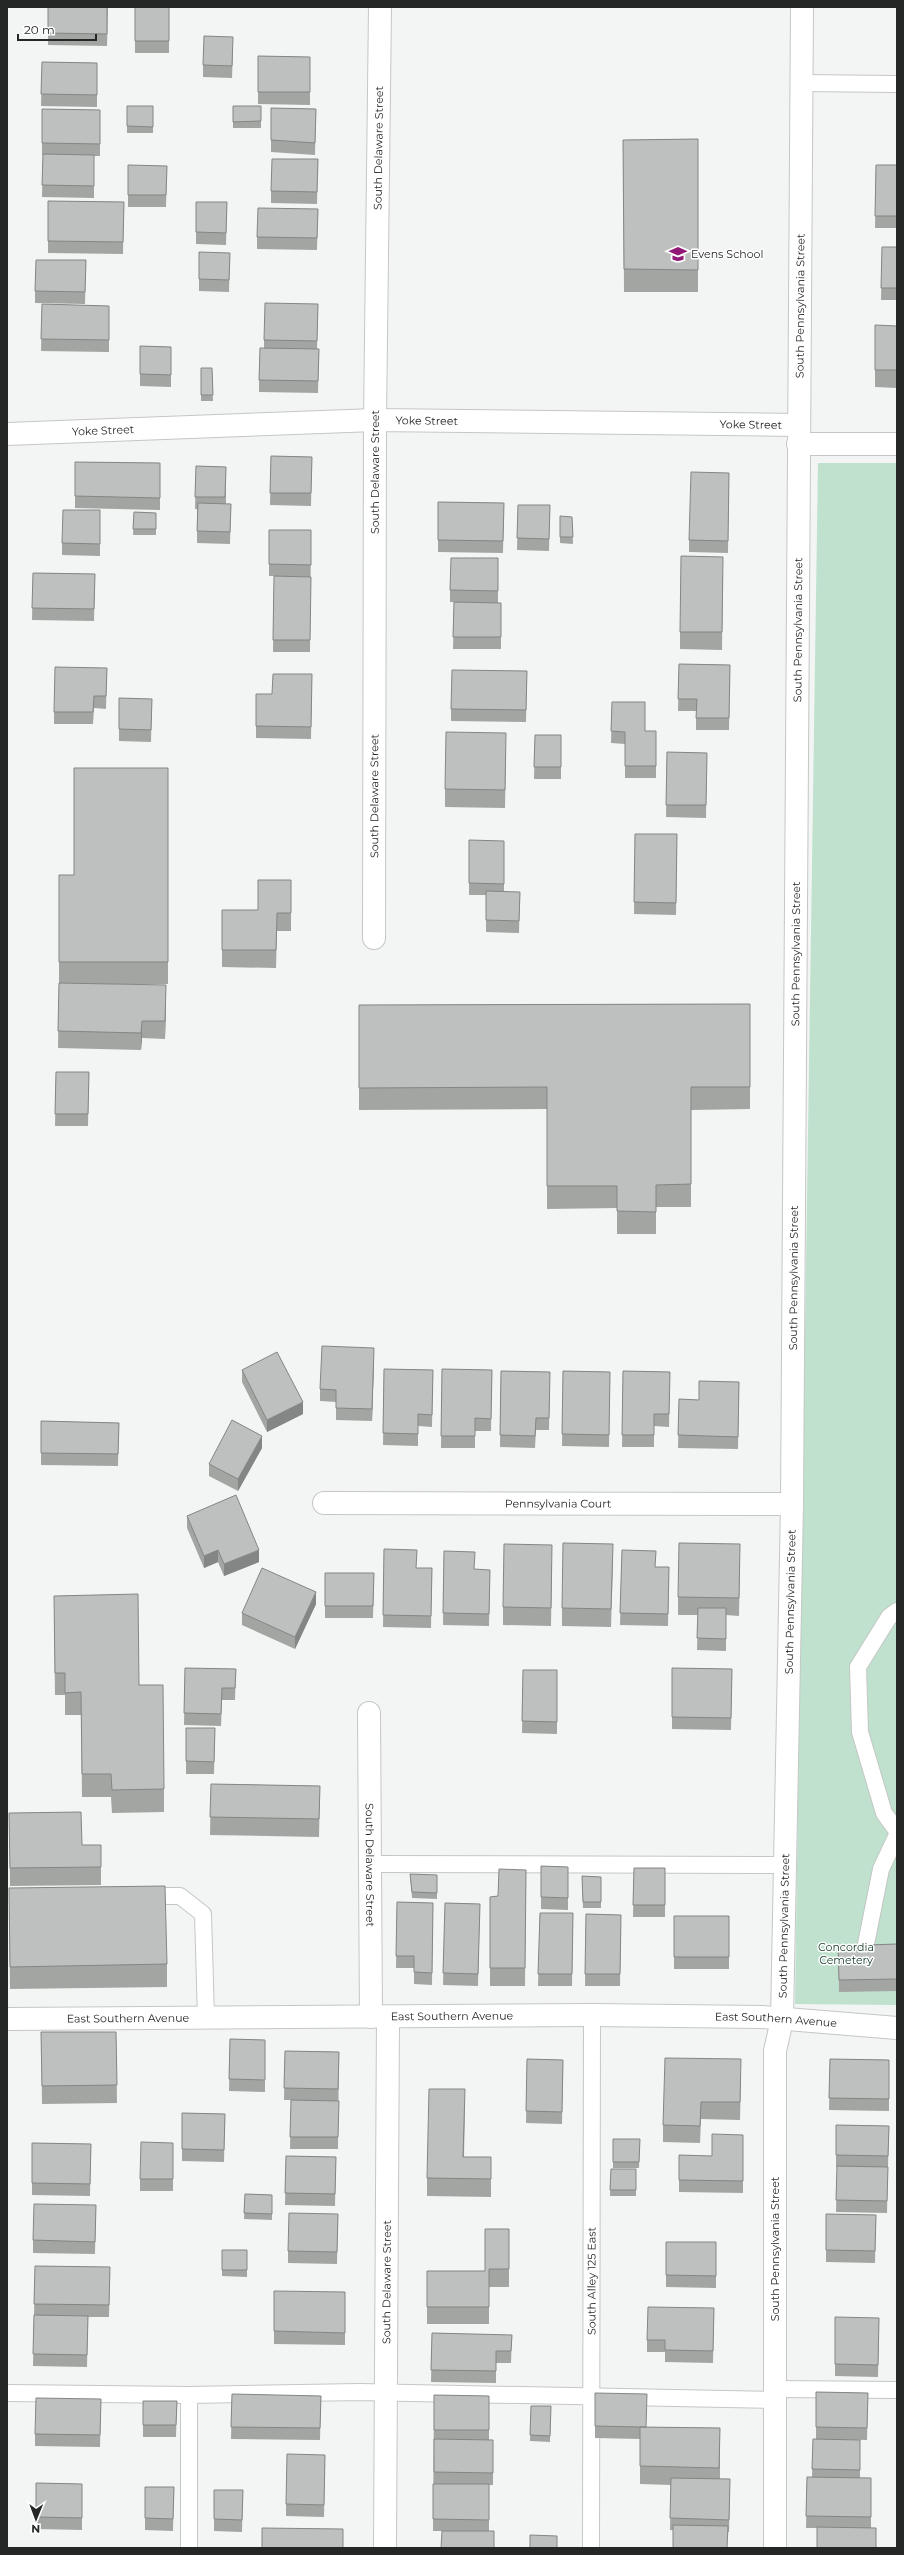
<svg xmlns="http://www.w3.org/2000/svg" width="904" height="2555" viewBox="0 0 904 2555" font-family="Montserrat,sans-serif">
	<style>
		.green { fill: #bfe1cd }
		.lines { fill: none; stroke-linecap: round; stroke-linejoin: round }
		.service-casing { stroke: #c4c7c5; stroke-width: 18 }
		.minor-casing { stroke: #c4c7c5; stroke-width: 24 }
		.tertiary-casing { stroke: #c4c7c5; stroke-width: 24 }
		.service { stroke: #fff; stroke-width: 16 }
		.minor { stroke: #fff; stroke-width: 22 }
		.tertiary { stroke: #fff; stroke-width: 22 }
		.wall { fill: #a3a5a3 }
		.shaded-wall { fill: #848685 }
		.building { fill: #bdc0be; stroke: #848685 }
		.labels { text-anchor: middle; dominant-baseline: central; stroke-width: 3; stroke-linejoin: round; paint-order: stroke }
		.street-label { font-size: 11px; fill: #252626; stroke: #fff }
		.poi-label { font-size: 11px; fill: #252626; stroke: #fff; text-anchor: start }
		.park-label { font-size: 11px; fill: #123926; stroke: #fff }
	</style>
	<rect width="100%" height="100%" fill="#f2f5f3"/>
	<path class="green" d="M818,463H897V2005L795,2004Z"/>
	<g class="lines">
		<g class="service-casing">
			<g id="service">
				<path d="M802,83L897,84"/>
				<path d="M897,1611L889,1617L858,1667L860,1732L884,1813L897,1831"/>
				<path d="M370,1864L785,1865"/>
				<path d="M145,1896H180L203,1914L206,2018"/>
				<path d="M865,1949L881,1869L897,1835"/>
				<path d="M775,2389L897,2390"/>
				<path d="M7,2393L189,2395"/>
				<path d="M189,2548V2395L360,2392L775,2400"/>
				<path id="s1" d="M591,2548L592,2015"/>
			</g>
		</g>
		<g class="minor-casing">
			<g id="minor">
				<path id="s2" d="M7,434L375,420L798,425"/>
				<path d="M798,444H897"/>
				<path id="s3" d="M374,938L375,420L380,7"/>
				<path id="s4" d="M324,1503L792,1504"/>
				<path id="s5" d="M369,1713L371,2017"/>
				<path id="s6" d="M385,2548L388,2017"/>
				<path id="s7" d="M775,2548V2051L782,2020L792,1504L802,7"/>
			</g>
		</g>
		<g class="tertiary-casing">
			<g id="tertiary">
				<path id="s8" d="M7,2019L592,2015L762,2017L897,2028"/>
			</g>
		</g>
		<use href="#service" class="service"/>
		<use href="#minor" class="minor"/>
		<use href="#tertiary" class="tertiary"/>
	</g>
	<path class="wall" d="M108,7L107,46L48,45V33Z
		M135,7H178V8H169V53H135Z
		M233,49L232,78L203,77V65Z
		M258,56L310,57V105L258,104Z
		M42,62L97,63V107L41,106Z
		M127,106H153V133H127Z
		M233,106H261V128H233Z
		M271,108L316,109L315,155L271,152Z
		M42,109L100,110V156H94V198L42,197L43,155H42Z
		M698,139V292H624L623,140Z
		M318,159L317,204L271,203V191Z
		M876,165H897V228H875Z
		M167,166L166,207H128V195Z
		M48,201L124,202L123,254L48,253Z
		M227,202L226,245L196,244V232Z
		M318,209L317,250L257,249V237Z
		M882,247H897V300H881Z
		M230,253L229,292L199,291V279Z
		M86,260L85,304L35,303V291Z
		M42,304L109,306V352L41,351Z
		M318,304L317,349H319L318,393L259,392V380L264,348V340Z
		M897,326V388L875,387V370Z
		M140,346L171,347V387L140,386Z
		M201,368H212L213,401H201Z
		M271,456L312,457L311,506L270,505Z
		M75,462L160,463V510L75,508Z
		M196,466L226,467V504H231L230,544L197,543V509H195Z
		M729,473L728,553L689,552V540Z
		M438,502L504,503L503,553L438,552Z
		M518,505H550L549,551L517,550Z
		M100,510V556L62,555V543Z
		M134,512L156,513V535H133Z
		M560,516L572,517L573,544L560,543Z
		M269,530H311L310,652H273L274,576H269Z
		M498,558V603L450,602V590Z
		M33,573L95,574L94,621L32,620Z
		M723,574L722,650L680,649V632Z
		M454,602L501,603V649H453Z
		M679,664L730,665L729,730H696V711H678Z
		M107,668L106,709L94,708L93,724H54V712Z
		M527,671L526,722L451,721V709Z
		M312,674L311,739L256,738V694H272Z
		M119,698L152,699L151,742L119,741Z
		M612,702L645,731H656V778H625V744L611,743Z
		M535,735H561V779H534Z
		M506,751L505,808L445,807V789Z
		M667,752L707,753L706,818L666,817Z
		M168,768V984H111L166,1003L165,1039L142,1038L141,1050L58,1048L59,983V875H74Z
		M635,834H677L676,915L634,914Z
		M504,841V892H520L519,933L486,932V895H469V883Z
		M291,880V931H277L276,968L222,967V950L258,910Z
		M750,1004V1109L691,1110V1207H656V1234H617V1208L547,1209V1109L359,1110V1005Z
		M56,1072H89L88,1126H55Z
		M374,1360L372,1421L336,1420V1402L320,1401V1389Z
		M384,1369L433,1370L432,1427L418,1426V1446L383,1445Z
		M442,1369L492,1370L491,1431H475V1448H441Z
		M242,1370L303,1414L267,1432L242,1382Z
		M501,1371L550,1372L549,1430H536L535,1448L500,1447Z
		M563,1371L610,1372L609,1447L562,1446Z
		M623,1371L670,1372L669,1427L654,1426V1447H622Z
		M739,1382L738,1449L678,1448L679,1399L699,1400Z
		M41,1421L119,1423L118,1466L41,1465Z
		M262,1448L238,1491L209,1476V1464Z
		M187,1516L259,1562L224,1576L218,1562L204,1568L187,1528Z
		M384,1549L416,1568H432L431,1628L383,1627Z
		M622,1550L656,1567H669L668,1626L620,1625Z
		M444,1551L475,1570H490L489,1626L443,1625Z
		M740,1561L739,1616L726,1615V1651L697,1650L698,1615H678V1597Z
		M552,1562L551,1626L503,1625V1607Z
		M613,1562L611,1627L562,1626V1608Z
		M325,1573H374L373,1618H325Z
		M316,1604L295,1649L242,1625V1613Z
		M54,1618L139,1685L164,1789V1812L112,1813L111,1797H82L81,1715H65V1695H55Z
		M185,1668L236,1669L235,1700H222L221,1726L184,1725Z
		M672,1668L732,1669L731,1730L672,1729Z
		M523,1670H557V1734L522,1733Z
		M186,1728H215L214,1774H186Z
		M211,1784L320,1786L319,1837L210,1835Z
		M9,1813L82,1845H101V1885L10,1886Z
		M541,1866L568,1867V1910L541,1909Z
		M634,1868H665V1917H633Z
		M526,1870L525,1986H490V1897L498,1896Z
		M410,1874L437,1875V1899L412,1898Z
		M582,1876L601,1877V1908H583Z
		M397,1902L433,1903L432,1985L414,1984V1968H396Z
		M445,1903L480,1904L478,1986L443,1985Z
		M9,1911L167,1964V1987L10,1989Z
		M540,1913H573L572,1986H538Z
		M586,1914L621,1915L620,1986H585Z
		M674,1916H729V1969H674Z
		M897,1944V1991L839,1992L838,1946Z
		M41,2032H116L117,2103L42,2104Z
		M230,2039L265,2040V2092L229,2091Z
		M285,2051L339,2052L338,2149H290L291,2100H284Z
		M527,2059L563,2060L562,2124L526,2123Z
		M830,2059L889,2060V2111L829,2110Z
		M741,2077L740,2120L701,2119L700,2143L663,2142V2125Z
		M465,2107L464,2157H491V2197L427,2196V2178Z
		M182,2113L225,2114L224,2162L182,2161Z
		M836,2125L889,2126L888,2168L887,2213L836,2212L837,2167H836Z
		M743,2135V2193L679,2192V2155L712,2156Z
		M613,2139H640L639,2168H613Z
		M32,2143L91,2144L90,2196L32,2195Z
		M173,2143V2191H140V2179Z
		M286,2156L336,2157L335,2206L285,2205Z
		M611,2169H636V2196H610Z
		M245,2194L272,2195V2220L244,2219Z
		M96,2205L95,2254L33,2253V2240Z
		M338,2214L337,2264L288,2263V2251Z
		M826,2214L876,2215L875,2263L826,2262Z
		M509,2229V2287H489V2324H427V2271H485Z
		M666,2242H716V2288L666,2287Z
		M222,2250H247V2277L222,2276Z
		M35,2266L110,2267L109,2317H88L87,2367L33,2366Z
		M345,2292V2345L274,2344V2331Z
		M714,2308L713,2363L665,2362V2352H647V2340Z
		M879,2318L878,2377L835,2376V2364Z
		M432,2333L512,2335L511,2363H496V2383L431,2382Z
		M816,2392L868,2393L867,2440L816,2439Z
		M595,2393L647,2427L720,2428V2479L730,2491L729,2532L670,2530L671,2485L640,2484V2439L595,2438Z
		M232,2394L321,2396L320,2440L231,2439Z
		M434,2395L489,2396V2440H493V2485H489V2531H433Z
		M101,2399L100,2447L35,2446V2434Z
		M143,2401H177L176,2437H143Z
		M531,2406H551L550,2442L530,2441Z
		M813,2439L860,2440V2478H871V2528H806L807,2477H812Z
		M325,2455L324,2517L286,2516V2504Z
		M36,2483L82,2484V2530L36,2529Z
		M145,2487H174L173,2531L145,2530Z
		M214,2490H243L242,2532L214,2531Z"/>
	<path class="shaded-wall" d="M166,985V1003L165,1039V1021Z
		M142,1021V1038L141,1050V1033Z
		M374,1348V1360L372,1421V1409Z
		M303,1402V1414L267,1432V1420Z
		M262,1436V1448L238,1491V1479Z
		M218,1550V1562L204,1568V1556Z
		M259,1550V1562L224,1576V1564Z
		M316,1592V1604L295,1649V1637Z"/>
	<path class="building" d="M48,7H107V34L48,33Z
		M135,7H169V41H135Z
		M204,36L233,37L232,66L203,65Z
		M258,56L310,57V92H258Z
		M42,62L97,63V95L41,94Z
		M127,106H153V127L127,126Z
		M233,106H261V121L233,122Z
		M271,108L316,109L315,143L271,140Z
		M42,109L100,110V144L42,143Z
		M698,139V270L624,269L623,140Z
		M43,154L94,155V186L42,185Z
		M272,159H318L317,192L271,191Z
		M128,165L167,166L166,195H128Z
		M876,165H897V216H875Z
		M48,201L124,202L123,242L48,241Z
		M196,202H227L226,233L196,232Z
		M258,208L318,209L317,238L257,237Z
		M882,247H897V288H881Z
		M199,252L230,253L229,280L199,279Z
		M36,260H86L85,292L35,291Z
		M265,303L318,304L317,341L264,340Z
		M42,304L109,306V340L41,339Z
		M875,325L897,326V370H875Z
		M140,346L171,347V375L140,374Z
		M260,348L319,349L318,381L259,380Z
		M201,368H212L213,395H201Z
		M271,456L312,457L311,493H270Z
		M75,462L160,463V498L75,496Z
		M196,466L226,467L225,497H195Z
		M691,472L729,473L728,541L689,540Z
		M438,502L504,503L503,541L438,540Z
		M198,503L231,504L230,532L197,531Z
		M518,505H550L549,539L517,538Z
		M63,510H100V544L62,543Z
		M134,512L156,513V529H133Z
		M560,516L572,517L573,537H560Z
		M269,530H311V565L269,564Z
		M681,556L723,557L722,632H680Z
		M451,558H498V591L450,590Z
		M33,573L95,574L94,609L32,608Z
		M274,576L311,577L310,640H273Z
		M454,602L501,603V637H453Z
		M679,664L730,665L729,718H696L697,699H678Z
		M55,667L107,668L106,696H94L93,712H54Z
		M452,670L527,671L526,710L451,709Z
		M273,674H312L311,727L256,726V694H272Z
		M119,698L152,699L151,730L119,729Z
		M612,702H645V731H656V766H625V732L611,731Z
		M446,732L506,733L505,790L445,789Z
		M535,735H561V767H534Z
		M667,752L707,753L706,805H666Z
		M74,768H168V962H59V875H74Z
		M635,834H677L676,903L634,902Z
		M469,840L504,841V884L469,883Z
		M258,880H291V913H277L276,950H222V910H258Z
		M486,891L520,892L519,921L486,920Z
		M59,983L166,985L165,1021H142L141,1033L58,1031Z
		M750,1004V1087H691V1184L656,1185V1212L617,1211V1186H547V1087L359,1088V1005Z
		M56,1072H89L88,1114H55Z
		M322,1346L374,1348L372,1409L336,1408V1390L320,1389Z
		M277,1352L303,1402L267,1420L242,1370Z
		M384,1369L433,1370L432,1415L418,1414V1434L383,1433Z
		M442,1369L492,1370L491,1419L475,1418V1436H441Z
		M501,1371L550,1372L549,1418H536L535,1436L500,1435Z
		M563,1371L610,1372L609,1435L562,1434Z
		M623,1371L670,1372L669,1414H654V1435H622Z
		M699,1381L739,1382L738,1437L678,1435L679,1399L699,1400Z
		M232,1420L262,1436L238,1479L209,1464Z
		M41,1421L119,1423L118,1454L41,1453Z
		M236,1495L259,1550L224,1564L218,1550L204,1556L187,1516Z
		M563,1543L613,1544L611,1609L562,1608Z
		M679,1543L740,1544L739,1598L678,1597Z
		M504,1544L552,1545L551,1608L503,1607Z
		M384,1549L417,1550L416,1568H432L431,1616L383,1615Z
		M622,1550L656,1551L655,1567H669L668,1614L620,1613Z
		M444,1551L475,1552L474,1569L490,1570L489,1614L443,1613Z
		M262,1568L316,1592L295,1637L242,1613Z
		M325,1573H374L373,1606H325Z
		M138,1594L139,1685H163L164,1789L112,1790L111,1774H82L81,1692L65,1693V1673H55L54,1596Z
		M698,1608H726V1639L697,1638Z
		M185,1668L236,1669L235,1688H222L221,1714L184,1713Z
		M672,1668L732,1669L731,1718L672,1717Z
		M523,1670H557V1722L522,1721Z
		M186,1728H215L214,1762L186,1761Z
		M211,1784L320,1786L319,1819L210,1817Z
		M81,1812L82,1845H101V1867L10,1868L9,1813Z
		M541,1866L568,1867V1898L541,1897Z
		M634,1868H665V1905H633Z
		M499,1869L526,1870L525,1968H490V1897L498,1896Z
		M410,1874L437,1875V1893L412,1892Z
		M582,1876L601,1877V1902H583Z
		M165,1886L167,1964L10,1967L9,1888Z
		M397,1902L433,1903L432,1973L414,1972V1956H396Z
		M445,1903L480,1904L478,1974L443,1973Z
		M540,1913H573L572,1974H538Z
		M586,1914L621,1915L620,1974H585Z
		M674,1916H729V1957H674Z
		M897,1944V1979L839,1980L838,1946Z
		M41,2032H116L117,2085L42,2086Z
		M230,2039L265,2040V2080L229,2079Z
		M285,2051L339,2052L338,2089L284,2088Z
		M665,2058L741,2059L740,2102H701L700,2126L663,2125Z
		M527,2059L563,2060L562,2112L526,2111Z
		M830,2059L889,2060V2099L829,2098Z
		M429,2089H465L463,2157H491V2179L427,2178Z
		M291,2100L339,2101L338,2137H290Z
		M182,2113L225,2114L224,2150L182,2149Z
		M836,2125L889,2126L888,2156L836,2155Z
		M712,2134L743,2135V2181L679,2180V2155L712,2156Z
		M613,2139H640L639,2162H613Z
		M141,2142L173,2143V2179H140Z
		M32,2143L91,2144L90,2184L32,2183Z
		M286,2156L336,2157L335,2194L285,2193Z
		M837,2166L888,2167L887,2201L836,2200Z
		M611,2169H636V2190H610Z
		M245,2194L272,2195V2214L244,2213Z
		M34,2204L96,2205L95,2242L33,2240Z
		M289,2213L338,2214L337,2252L288,2251Z
		M826,2214L876,2215L875,2251L826,2250Z
		M485,2229H509V2269H489V2307H427V2271H485Z
		M666,2242H716V2276L666,2275Z
		M222,2250H247V2270H222Z
		M35,2266L110,2267L109,2305L34,2304Z
		M274,2291L345,2292V2333L274,2331Z
		M648,2307L714,2308L713,2351L665,2350V2340H647Z
		M34,2315L88,2316L87,2355L33,2354Z
		M835,2317L879,2318L878,2365L835,2364Z
		M432,2333L512,2335L511,2351H496V2371L431,2370Z
		M816,2392L868,2393L867,2428L816,2427Z
		M595,2393L647,2394L646,2427H640L595,2426Z
		M232,2394L321,2396L320,2428L231,2427Z
		M434,2395L489,2396V2430H434Z
		M36,2398L101,2399L100,2435L35,2434Z
		M143,2401H177L176,2425H143Z
		M531,2406H551L550,2436L530,2435Z
		M640,2427L720,2428L719,2468L640,2466Z
		M434,2439L493,2440V2473L434,2472Z
		M813,2439L860,2440V2470L812,2469Z
		M287,2454L325,2455L324,2505L286,2504Z
		M807,2477L871,2478V2517L806,2516Z
		M671,2478L730,2479L729,2520L670,2518Z
		M36,2483L82,2484V2518L36,2517Z
		M433,2484H489V2520L433,2519Z
		M145,2487H174L173,2519L145,2518Z
		M214,2490H243L242,2520L214,2519Z
		M673,2525L728,2526L727,2548H673Z
		M817,2527L876,2528V2548H817Z
		M262,2528L343,2529V2548H262Z
		M442,2531H494V2548H441Z
		M530,2535L557,2536V2548H530Z"/>
	<defs>
		<g id="school-bare" transform="scale(1.38)"><path d="M0-5L7-2L0 1L-7-2ZM-4 1L0 2.5L4 1V4Q0 6-4 4Z" fill="#911876" stroke="#fff" stroke-width="2.5" paint-order="stroke"/></g>
	</defs>
	<g fill-rule="evenodd">
		<use href="#school-bare" x="678" y="254"/>
	</g>
	<g class="labels">
		<g class="street-label">
			<text stroke="none"><textPath href="#s3" startOffset="790">South Delaware Street</textPath></text>
			<text stroke="none"><textPath href="#s7" startOffset="2243">South Pennsylvania Street</textPath></text>
			<text stroke="none"><textPath href="#s2" startOffset="420">Yoke Street</textPath></text>
			<text stroke="none"><textPath href="#s2" startOffset="744">Yoke Street</textPath></text>
			<text stroke="none"><textPath href="#s2" startOffset="96">Yoke Street</textPath></text>
			<text stroke="none"><textPath href="#s3" startOffset="466">South Delaware Street</textPath></text>
			<text stroke="none"><textPath href="#s7" startOffset="1919">South Pennsylvania Street</textPath></text>
			<text stroke="none"><textPath href="#s3" startOffset="142">South Delaware Street</textPath></text>
			<text stroke="none"><textPath href="#s7" startOffset="1595">South Pennsylvania Street</textPath></text>
			<text stroke="none"><textPath href="#s7" startOffset="1271">South Pennsylvania Street</textPath></text>
			<text stroke="none"><textPath href="#s4" startOffset="234">Pennsylvania Court</textPath></text>
			<text stroke="none"><textPath href="#s7" startOffset="947">South Pennsylvania Street</textPath></text>
			<text stroke="none"><textPath href="#s5" startOffset="152">South Delaware Street</textPath></text>
			<text stroke="none"><textPath href="#s7" startOffset="623">South Pennsylvania Street</textPath></text>
			<text stroke="none"><textPath href="#s8" startOffset="445">East Southern Avenue</textPath></text>
			<text stroke="none"><textPath href="#s8" startOffset="121">East Southern Avenue</textPath></text>
			<text stroke="none"><textPath href="#s8" startOffset="769">East Southern Avenue</textPath></text>
			<text transform="translate(775 2249) rotate(-90)">South Pennsylvania Street</text>
			<text stroke="none"><textPath href="#s1" startOffset="267">South Alley 125 East</textPath></text>
			<text stroke="none"><textPath href="#s6" startOffset="266">South Delaware Street</textPath></text>
		</g>
		<g class="poi-label">
			<text x="691" y="254">Evens School</text>
		</g>
		<g class="park-label">
			<text x="846" y="1947">Concordia<tspan x="846" dy="13">Cemetery</tspan></text>
		</g>
	</g>
	<rect width="904" height="2555" fill="none" stroke="#252626" stroke-width="16"/>
	<g transform="translate(36 2519) rotate(181)" stroke="#ffffff" stroke-width="3" paint-order="stroke">
	<path d="M0-3L7 15L0 10L-7 15Z" fill="#252626"/>
	<text y="-6" font-size="11" font-weight="bold" text-anchor="middle" fill="#252626">N</text>
	</g>
	<path d="M18 34v6h78v-6" fill="none" stroke="#252626" stroke-width="2"/>
	<text x="24" y="34" font-size="12" fill="#252626" stroke="#ffffff" stroke-width="3" paint-order="stroke">20 m</text>
</svg>
